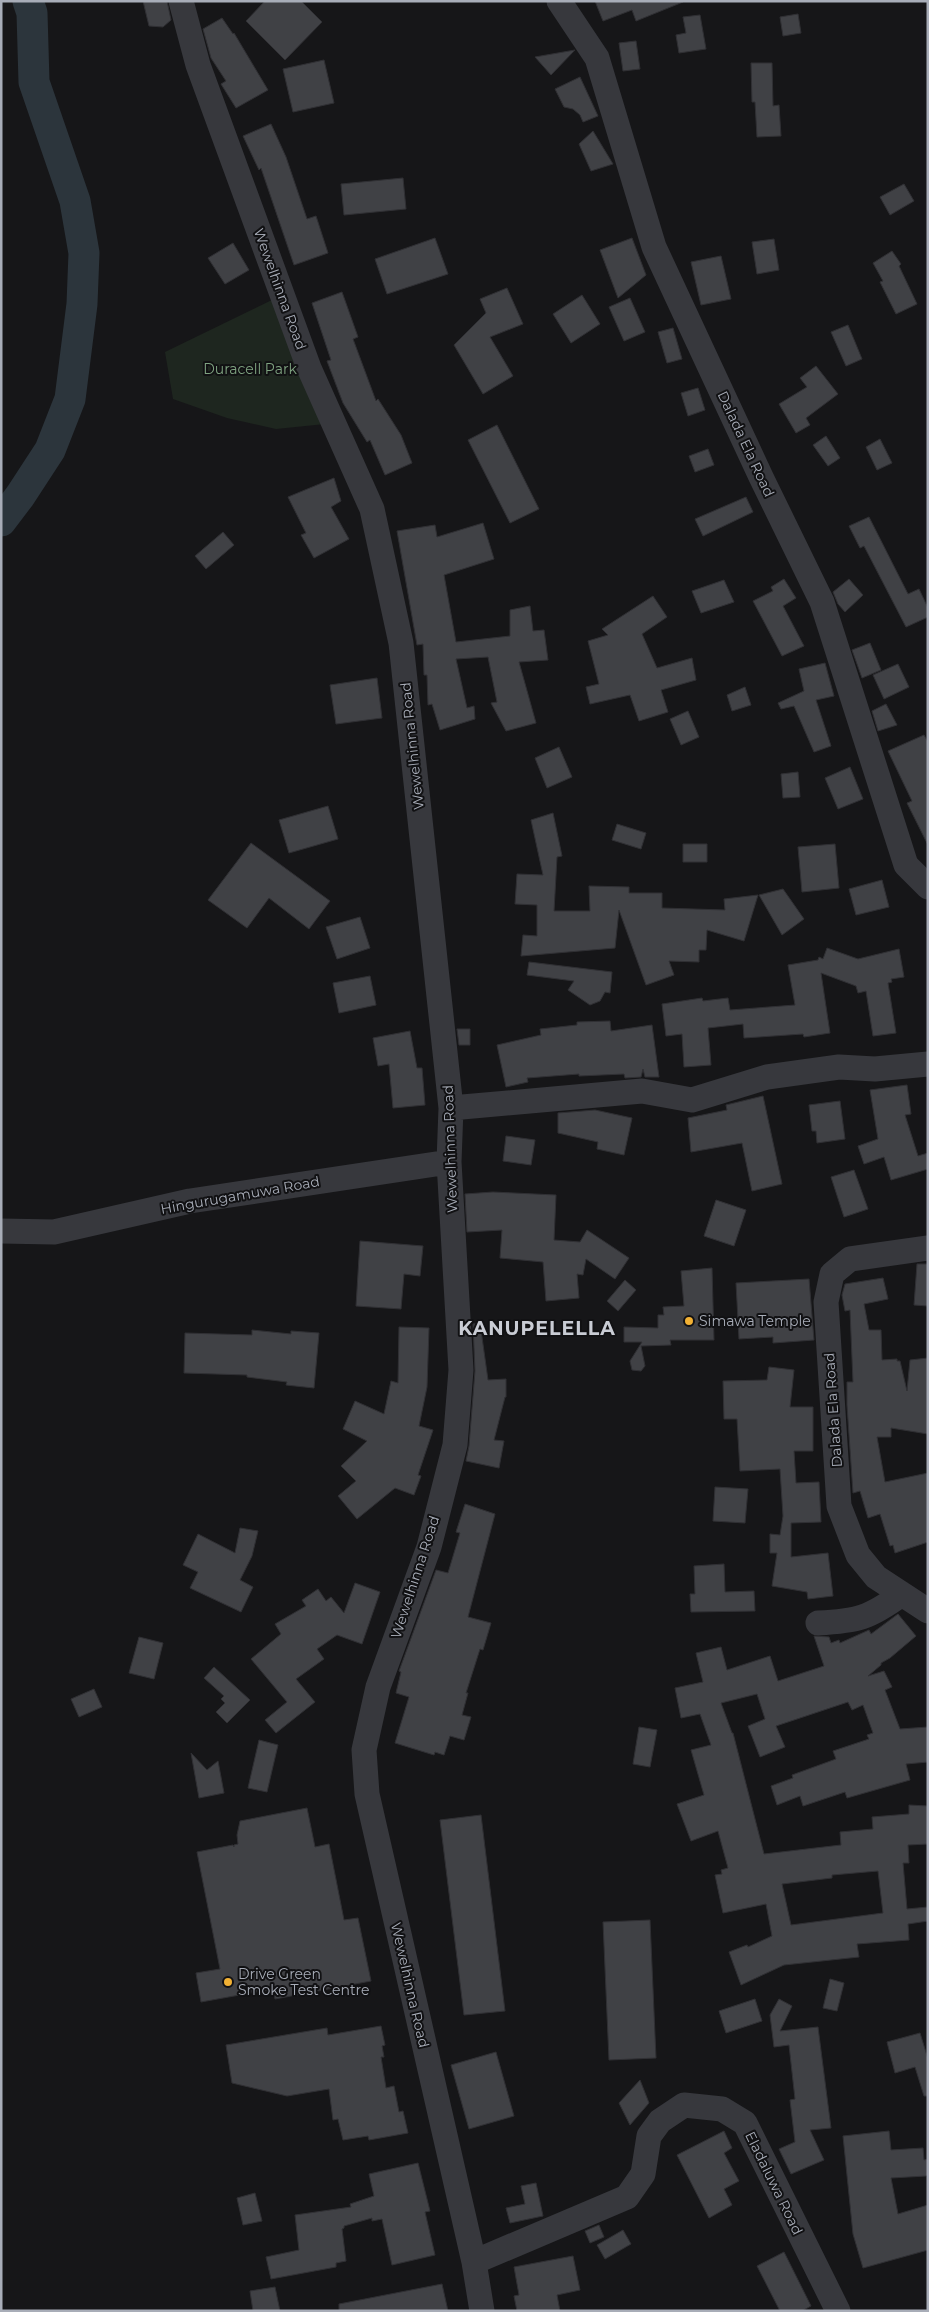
<svg xmlns="http://www.w3.org/2000/svg" width="929" height="2312" viewBox="0 0 929 2312" font-family="Montserrat,sans-serif">
	<style>
		.green { fill: #1e261f }
		.lines { fill: none; stroke-linecap: round; stroke-linejoin: round }
		.river { stroke: #2c353c; stroke-width: 31 }
		.building { fill: #404145; stroke: #303034; fill-rule: evenodd }
		.minor { stroke: #37383d; stroke-width: 25 }
		.poi-dot { fill: #f2b134; stroke: #111113; stroke-width: 2 }
		.labels { text-anchor: middle; dominant-baseline: central; stroke-width: 4; stroke-linejoin: round; paint-order: stroke }
		.street-label { font-size: 14px; fill: #a8adb8; stroke: #111113 }
		.park-label { font-size: 14px; fill: #7fa381; stroke: #111113 }
		.poi-label { font-size: 14px; fill: #a8adb8; stroke: #111113; text-anchor: start }
		.district-label { font-size: 19px; font-weight: bold; letter-spacing: 1px; fill: #c9ccd4; stroke: #111113 }
	</style>
	<rect width="100%" height="100%" fill="#161618"/>
	<path class="green" d="M276,298L325,424L276,429L227,418L173,399L165,352Z"/>
	<g class="lines">
		<path class="river" d="M1,521L20,496L50,450L70,399L82,304L84,253L75,201L34,82L32,13L28,1"/>
	</g>
	<path class="building" d="M143,1H167L171,20L163,27L149,26Z
		M265,1H301L322,22L285,60L246,21Z
		M595,1H683V2L636,21L632,10L603,21Z
		M798,14L801,33L783,36L780,17Z
		M700,15L706,49L679,53L676,35L686,33L683,17Z
		M222,18L233,34L234,33L268,90L236,108L221,84L226,81L211,58L203,29Z
		M636,41L640,69L623,71L619,43Z
		M575,50L551,75L535,57Z
		M324,60L334,103L293,112L283,69Z
		M751,63H772L773,106L779,105L781,136L757,137L755,102H752Z
		M580,77L598,116L583,122L580,115L573,109L564,107L555,89Z
		M271,124L286,157L307,219L316,216L328,253L294,265L261,168L259,170L243,136Z
		M593,131L613,164L591,171L579,144Z
		M403,178L406,209L344,215L341,184Z
		M904,184L914,201L890,215L880,197Z
		M435,238L448,274L387,294L375,259Z
		M632,238L646,275L618,298L600,250Z
		M774,239L779,270L757,274L752,242Z
		M233,243L249,270L225,284L208,258Z
		M892,251L901,264L899,266L917,304L896,314L880,282L883,281L873,263Z
		M721,256L731,299L701,305L691,262Z
		M507,288L523,324L490,337L513,376L483,394L454,345L486,313L480,299Z
		M342,292L358,337L353,339L376,401L378,399L401,435L412,463L385,475L370,440L367,442L343,403L327,361L331,360L312,303Z
		M582,295L600,324L571,343L553,314Z
		M630,298L645,332L624,341L609,307Z
		M848,325L862,359L846,366L831,332Z
		M673,328L682,359L667,363L658,332Z
		M816,366L838,394L806,418L810,425L796,433L779,404L807,387L800,378Z
		M698,388L705,410L688,416L681,393Z
		M497,425L539,509L510,523L468,440Z
		M826,436L840,458L828,466L813,445Z
		M880,439L892,463L877,470L866,447Z
		M708,449L714,465L695,472L689,456Z
		M334,478L341,501L331,507L349,539L314,558L301,535L306,533L288,497Z
		M746,497L753,512L703,536L695,519Z
		M869,517L908,594L919,589L928,608V617L906,627L864,546L860,548L849,526Z
		M483,523L494,559L444,575L456,642L510,636V610L530,606L533,631L544,630L548,660L519,662L536,723L506,731L491,703L497,702L488,657L456,659L467,708L474,706L475,719L440,730L432,704L428,705L427,675H424L423,644L417,645L397,531L435,525L437,537Z
		M223,532L234,545L206,569L195,556Z
		M784,579L796,598L783,606L804,646L782,656L753,601L773,591L771,587Z
		M849,579L863,595L845,612L838,604L833,592Z
		M724,580L734,602L701,613L692,591Z
		M653,596L667,617L642,634L657,668L692,658L696,680L661,690L668,712L639,721L630,695L590,704L586,687L599,684L588,641L608,635L602,629Z
		M870,643L881,670L862,678L852,650Z
		M825,663L834,696L816,700L831,746L814,752L794,706L781,709L778,703L804,691L799,669Z
		M898,664L909,687L884,699L873,675Z
		M377,678L382,718L336,724L330,685Z
		M745,687L751,705L732,711L727,695Z
		M886,704L897,725L878,731L872,711Z
		M688,711L699,737L681,745L670,719Z
		M924,735L928,742V845L907,803L912,801L888,751Z
		M559,747L572,777L547,788L535,758Z
		M850,767L863,799L838,809L825,778Z
		M798,772L800,797L783,798L781,774Z
		M328,806L338,839L289,853L279,820Z
		M553,813L562,856L557,857L554,911H590L589,886L629,887V893H662V908L725,910L724,899L758,895L744,941L707,930L706,950H699V962L669,961L674,975L646,985L619,910L615,948L521,956L523,935L537,936V905L515,904L517,874L543,875L531,820Z
		M617,824L646,833L641,849L612,840Z
		M251,843L330,901L309,929L269,898L247,928L208,900Z
		M683,844H707V862H683Z
		M835,844L839,888L802,892L798,847Z
		M882,880L889,907L856,915L849,889Z
		M783,889L804,919L782,935L759,895Z
		M360,917L370,948L337,959L326,927Z
		M827,948L858,959L899,949L904,977L891,979L892,982L888,983L896,1033L873,1036L866,991L858,993L856,986L821,973L830,1033L804,1037L803,1034L744,1038L743,1024L708,1028L711,1065L684,1067L682,1034L666,1036L662,1004L702,998L703,1001L728,998L730,1010L795,1005L788,965L818,960L819,957L823,959Z
		M529,962L612,972L610,993L605,992L600,1001L590,1005L568,990L574,981L527,975Z
		M370,976L376,1005L339,1013L333,983Z
		M610,1021L611,1031L652,1025L659,1077H645L643,1069L641,1077L625,1078L624,1074L579,1076V1074L527,1078L528,1082L506,1087L497,1045L541,1035L540,1029L577,1025V1022Z
		M457,1029H470V1045H459Z
		M410,1031L417,1068H422L425,1105L393,1108L389,1064L378,1066L373,1038Z
		M907,1085L911,1114L905,1115L918,1156L928,1153V1169L891,1180L884,1157L864,1164L858,1146L878,1139L870,1090Z
		M763,1096L782,1184L752,1191L742,1143L691,1152L688,1118L727,1110L726,1105Z
		M840,1101L845,1139L817,1143L816,1131H812L809,1105Z
		M595,1110L632,1118L624,1155L597,1149L598,1142L558,1133V1113Z
		M506,1136L535,1140L531,1165L503,1161Z
		M854,1170L868,1209L844,1217L831,1177Z
		M493,1192L556,1195L554,1240L580,1242L587,1230L629,1258L615,1279L586,1259L583,1275L577,1274L579,1298L546,1301L543,1262L500,1258L502,1230L467,1232L465,1194Z
		M716,1200L746,1210L734,1246L704,1236Z
		M360,1241L423,1246L420,1276L404,1274L401,1309L356,1306Z
		M917,1264H928V1306L914,1305Z
		M712,1268L714,1340H670L671,1345L641,1346L645,1366L641,1371L632,1370L630,1361L642,1342H624V1327L658,1328V1315H664L663,1307L684,1306L681,1271Z
		M883,1278L888,1299L864,1304L869,1330H881L882,1360L897,1359V1361H900L907,1391L910,1360L928,1358V1434L891,1428V1437H877L885,1482L928,1473V1542L895,1553L893,1545L890,1546L880,1514L868,1518L860,1491L853,1493L847,1405V1382H853L850,1310L845,1311L842,1295L845,1284Z
		M809,1279L814,1340L773,1343V1337L739,1339L736,1283Z
		M625,1280L636,1290L618,1311L607,1301Z
		M480,1323L488,1380L506,1379V1397H505L494,1440L504,1441L499,1468L466,1461L469,1446L475,1371L473,1324Z
		M399,1327L429,1328L427,1387L419,1426L433,1430L418,1475L421,1476L414,1495L395,1488L357,1519L338,1496L356,1481L341,1466L367,1441L343,1429L355,1401L384,1414L391,1381L398,1383Z
		M252,1330L291,1334V1331L319,1333L314,1388L286,1385L287,1382L247,1377V1375L184,1373L185,1333L252,1335Z
		M769,1367L794,1370L790,1407H813V1451H794L796,1483L819,1482L821,1522L791,1523V1557L828,1553L833,1596L808,1599L807,1592L772,1586L777,1553H770V1534L780,1535L783,1516L780,1469L740,1471L737,1419H724L723,1381L767,1380Z
		M715,1487L748,1489L745,1523L713,1521Z
		M465,1504L495,1514L468,1617L491,1623L483,1650L480,1649L466,1693H468L462,1715L471,1717L464,1740L450,1736L444,1755L435,1752L434,1755L395,1743L409,1697L396,1693L401,1672L399,1671L436,1570L448,1573L460,1533L456,1532Z
		M240,1528L258,1531L252,1556L240,1580L253,1587L241,1612L190,1588L198,1572L183,1565L198,1534L235,1553Z
		M724,1564L725,1592L754,1591L755,1611L691,1612L690,1594H695L694,1566Z
		M355,1583L380,1592L362,1644L337,1635L317,1649L324,1659L296,1679L315,1702L276,1733L265,1720L287,1702L251,1659L281,1634L275,1624L306,1606L302,1600L318,1589L326,1601L331,1597L344,1613Z
		M898,1614L916,1636L890,1658L881,1663V1665L868,1676L884,1671L892,1687L885,1690L900,1729L928,1727V1762L906,1764L910,1780L847,1798L845,1792L803,1806L800,1796L777,1805L771,1786L793,1778L792,1775L836,1759L833,1751L869,1739L867,1735L873,1733L863,1705L852,1710L848,1702L776,1726L785,1747L760,1757L748,1726L765,1719L757,1694L721,1703L732,1733H733L764,1854L841,1845L840,1832L873,1829L872,1817L909,1814V1805L928,1806V1844L908,1845L909,1863H903L907,1909L928,1907V1921L908,1924L909,1940L857,1944L859,1957L784,1965L741,1985L729,1952L747,1945L748,1947L772,1936L766,1904L723,1913L715,1875L722,1874L721,1870L728,1868L718,1831L691,1841L677,1804L704,1795L691,1750L711,1745L700,1714L681,1718L675,1688L703,1682L696,1653L721,1647L727,1670L770,1656L778,1681L824,1666L814,1636L829,1637L831,1643L839,1640L840,1643L869,1630L871,1634ZM878,1871L883,1913L791,1925L782,1884L832,1878V1875Z
		M139,1637L163,1643L154,1679L129,1673Z
		M214,1667L250,1700L227,1723L216,1712L225,1703L221,1699L224,1696L204,1678Z
		M94,1689L102,1707L79,1717L71,1699Z
		M639,1727L657,1730L650,1767L633,1764Z
		M259,1740L278,1745L267,1792L248,1788Z
		M191,1753L207,1770L218,1761L224,1793L199,1798Z
		M307,1808L315,1847L329,1844L344,1920L358,1918L371,1981L275,1999L273,1989L201,2002L196,1973L220,1969L197,1852L233,1845L234,1847V1845L238,1844L237,1835L240,1821Z
		M481,1815L505,2011L464,2015L440,1820Z
		M650,1920L656,2058L609,2060L603,1922Z
		M830,1979L844,1983L837,2011L823,2008Z
		M755,1999L762,2021L726,2033L719,2011Z
		M779,1999L792,2006L780,2031L818,2027L831,2128L810,2130L824,2160L791,2174L779,2149L795,2142L790,2100L795,2099L789,2045L774,2047L770,2015Z
		M381,2026L385,2045L382,2046L384,2057H381L386,2088L394,2086L399,2112L403,2111L408,2133L369,2140L368,2136L343,2140L338,2119L333,2120L329,2089L287,2096L232,2083L226,2045L327,2028L328,2035Z
		M920,2033L928,2059V2096H924L915,2067L895,2073L887,2042Z
		M496,2052L514,2116L469,2129L451,2065Z
		M640,2080L649,2103L630,2125L619,2103Z
		M724,2131L732,2148L724,2153L739,2181L724,2189L732,2205L709,2218L677,2155Z
		M889,2131L891,2150L923,2148L924,2160L928,2159V2174L926,2176L891,2178L898,2214L928,2205V2250L863,2268L853,2234L843,2136Z
		M418,2163L430,2211L425,2212L435,2255L392,2265L382,2219L372,2221V2218L344,2226V2228L342,2229L346,2261L336,2263V2267L271,2279L266,2257L299,2250L295,2215L351,2207L350,2204L374,2196L369,2174Z
		M536,2183L543,2216L510,2223L506,2208L525,2204L521,2186Z
		M255,2193L262,2221L243,2225L237,2198Z
		M599,2225L604,2237L590,2243L585,2231Z
		M623,2230L631,2244L605,2259L597,2245Z
		M784,2252L811,2306L802,2311H780L757,2266Z
		M573,2256L580,2290L557,2295L560,2311H517L514,2296L519,2295L514,2267Z
		M442,2284L448,2311H339V2304Z
		M275,2287L280,2311H253L250,2291Z"/>
	<g class="lines">
		<path class="minor" d="M181,1L198,65L309,368L372,509L401,643L451,1108L449,1162L461,1370L455,1445L429,1547L378,1687L364,1750L367,1794L474,2262L482,2311
			M559,1L597,58L654,247L761,477L822,602L906,865L928,887
			M451,1108L642,1091L692,1100L767,1077L839,1067L875,1069L928,1064
			M1,1231L54,1232L190,1201L449,1162
			M928,1248L850,1259L832,1274L826,1302L839,1506L858,1555L876,1577L928,1611
			M818,1623C858,1621 869,1618 902,1594
			M474,2262L627,2197L643,2174L649,2136L660,2121L684,2105L722,2109L745,2123L838,2311"/>
	</g>
	<g class="poi-dot">
		<circle cx="689" cy="1321" r="5"/>
		<circle cx="228" cy="1982" r="5"/>
	</g>
	<g class="labels">
		<g class="street-label">
			<text transform="translate(280 289) rotate(70)">Wewelhinna Road</text>
			<text transform="translate(746 444) rotate(65)">Dalada Ela Road</text>
			<text transform="translate(412 746) rotate(-96)">Wewelhinna Road</text>
			<text transform="translate(450 1149) rotate(-92)">Wewelhinna Road</text>
			<text transform="translate(240 1195) rotate(-10)">Hingurugamuwa Road</text>
			<text transform="translate(833 1410) rotate(-94)">Dalada Ela Road</text>
			<text transform="translate(415 1577) rotate(-72)">Wewelhinna Road</text>
			<text transform="translate(410 1985) rotate(77)">Wewelhinna Road</text>
			<text transform="translate(774 2183) rotate(64)">Eladaluwa Road</text>
		</g>
		<g class="park-label">
			<text x="250" y="369">Duracell Park</text>
		</g>
		<g class="poi-label">
			<text x="699" y="1321">Simawa Temple</text>
			<text x="238" y="1974">Drive Green<tspan x="238" dy="16">Smoke Test Centre</tspan></text>
		</g>
		<g class="district-label">
			<text x="537" y="1328">KANUPELELLA</text>
		</g>
	</g>
	<rect width="929" height="2312" fill="none" stroke="#a8adb8" stroke-width="5"/>
</svg>
